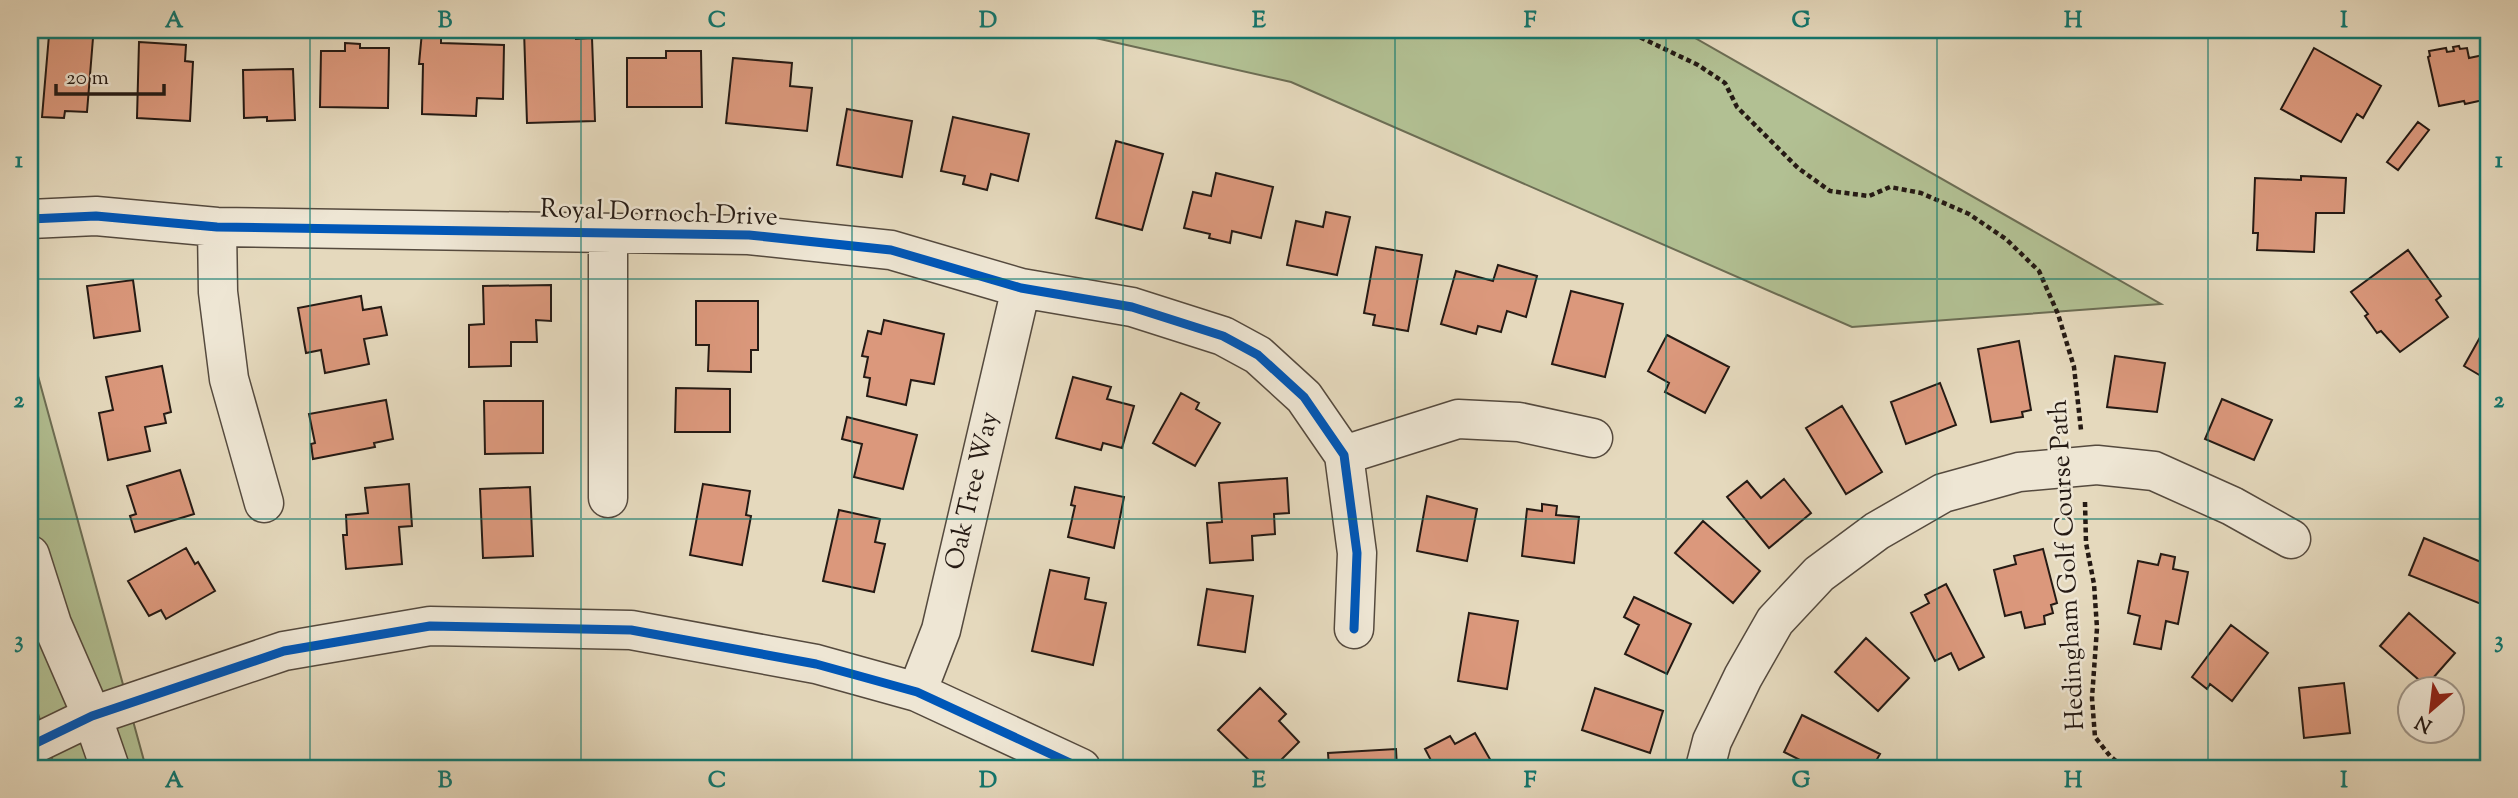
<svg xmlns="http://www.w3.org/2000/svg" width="2518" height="798" viewBox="0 0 2518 798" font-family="'Sorts Mill Goudy',serif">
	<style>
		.green { fill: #b2c093; stroke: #6c6d54; stroke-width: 2 }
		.building { fill: #db987c; stroke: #251a14; stroke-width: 2 }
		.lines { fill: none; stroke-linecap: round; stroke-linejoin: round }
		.minor-casing { stroke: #554a3e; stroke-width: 41 }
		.path { stroke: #251a14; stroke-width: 4.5; stroke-dasharray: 5 3.5; stroke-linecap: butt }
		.minor { stroke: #eee6d4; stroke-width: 38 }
		.cycleway-casing { stroke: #eee6d4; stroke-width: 13 }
		.cycleway { stroke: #0057b8; stroke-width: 9 }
		.grid { fill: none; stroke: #0f766e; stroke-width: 2; stroke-opacity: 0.55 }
		.labels { text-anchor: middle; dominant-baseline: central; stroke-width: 5; stroke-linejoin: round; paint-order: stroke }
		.street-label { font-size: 26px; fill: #251a14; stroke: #eee6d4 }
		.neatline { fill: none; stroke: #0f766e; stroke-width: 2.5 }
		.grid-label { font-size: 23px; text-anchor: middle; font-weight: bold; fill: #0f766e }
	</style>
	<rect width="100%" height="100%" fill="#e5d9bd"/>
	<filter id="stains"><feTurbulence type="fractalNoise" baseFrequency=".00286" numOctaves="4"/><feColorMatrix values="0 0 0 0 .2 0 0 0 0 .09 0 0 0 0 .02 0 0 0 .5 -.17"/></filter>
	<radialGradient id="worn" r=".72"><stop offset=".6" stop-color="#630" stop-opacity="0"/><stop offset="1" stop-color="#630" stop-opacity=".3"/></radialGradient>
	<path class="green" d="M1060,30H1681L2161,304L1852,327L1291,82Z
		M30,347L146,768H55L30,688Z"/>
	<path class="building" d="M524,30H576V39L592,38L595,121L527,123Z
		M422,32H441V43L504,45L503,99L477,98L476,116L422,114L423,64H419Z
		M49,35L93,38L87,112L65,111L64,118L42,117Z
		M139,42L186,45L185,61L193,62L190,121L137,118Z
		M345,43L360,44V48H389L388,108L320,107L321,51H345Z
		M2459,46L2460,49L2467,48L2469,58L2488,54V99L2465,104L2464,101L2439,106L2428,57L2430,56L2429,51L2446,48L2447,52L2454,51L2453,47Z
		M2314,48L2381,86L2363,118L2357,114L2341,142L2281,109Z
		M666,51H701L702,107H627V58H666Z
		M733,58L792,63L790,86L812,88L807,131L726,123Z
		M293,69L295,120L267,121V117L244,118L243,70Z
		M847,109L912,121L902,177L837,165Z
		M953,117L1029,134L1018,181L991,174L987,190L963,184L965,176L941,171Z
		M2418,122L2429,130L2398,170L2387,162Z
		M1116,141L1163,154L1142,230L1096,218Z
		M1216,173L1273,187L1261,238L1232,231L1230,243L1209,238L1210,234L1184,228L1193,192L1211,196Z
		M2301,176L2346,178L2344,213H2316L2314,252L2257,250L2258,233H2253L2255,178L2301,180Z
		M1326,212L1350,217L1337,275L1287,265L1296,221L1323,227Z
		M1376,247L1422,255L1408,331L1373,325L1375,315L1364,313Z
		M2408,250L2441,296L2436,300L2448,317L2400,352L2381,331L2377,333L2365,316L2368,314L2351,292Z
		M1498,265L1537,276L1526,317L1507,311L1501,332L1478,326L1476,334L1441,324L1456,271L1493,281Z
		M133,280L140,331L94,338L87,286Z
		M551,285V321L536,320L537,342H511V366L469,367V325L484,324L483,286Z
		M1571,291L1623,304L1605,377L1552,364Z
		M361,296L363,310L381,307L387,335L364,339L369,364L325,373L321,350L306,353L298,308Z
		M696,301H758V350H751V372L708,371L709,345H696Z
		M884,320L944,334L934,384L911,380L906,405L867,396L870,378L864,377L868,357L862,356L868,331L881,334Z
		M2488,323V380L2464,366Z
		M1667,335L1729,367L1705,413L1665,392L1669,383L1648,371Z
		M2019,341L2031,410L2022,412L2023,417L1991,422L1978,349Z
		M2115,356L2165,363L2157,412L2107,407Z
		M162,366L171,412L164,414L166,423L145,427L150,451L108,460L99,413L113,410L106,377Z
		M1073,377L1111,387L1107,399L1134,406L1122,448L1103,443L1101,450L1056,438Z
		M1940,383L1956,425L1906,444L1891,402Z
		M676,388L730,389V432H675Z
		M1181,393L1199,403L1196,409L1220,423L1195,466L1153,443Z
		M2222,399L2272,420L2254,460L2205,439Z
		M386,400L393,439L374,443L375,447L313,459L311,444L315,443L309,414Z
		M484,401H543V453L485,454Z
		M1842,406L1882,472L1846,494L1806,428Z
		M847,417L917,435L903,489L854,477L862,444L842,439Z
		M180,470L194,514L135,532L130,516L136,514L127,486Z
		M1287,478L1289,513L1274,514L1275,534L1252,536L1253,560L1210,563L1207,523L1222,522L1219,483Z
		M1784,479L1811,513L1769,548L1727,497L1747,481L1761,498Z
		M409,484L412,526L399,527L402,564L346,569L343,535H347L346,515L368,513L365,488Z
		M703,484L750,491L746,515L751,516L742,565L690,555Z
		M530,487L533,556L483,558L480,489Z
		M1075,487L1124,497L1114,548L1068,537L1075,506L1071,505Z
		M1427,496L1477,509L1467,561L1417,551Z
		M1542,504L1557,506L1556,515L1579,517L1574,563L1522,556L1527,509L1542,511Z
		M839,510L880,519L875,542L885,544L874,592L823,581Z
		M1703,521L1760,571L1733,603L1675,553Z
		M2424,538L2488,565V599L2486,606L2409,575Z
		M186,548L195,564L198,562L215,591L166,619L161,610L149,616L128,581Z
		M2043,549L2057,603L2051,605L2053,613L2044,616L2045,624L2025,628L2021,612L2005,616L1994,570L2016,564L2014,556Z
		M2161,554L2175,557L2173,569L2188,572L2178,624L2166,621L2161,649L2134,644L2140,616L2128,613L2138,561L2158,565Z
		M1050,570L1089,578L1085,599L1106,603L1093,665L1032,651Z
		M1946,584L1984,657L1959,670L1951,653L1935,661L1911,613L1929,603L1925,595Z
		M1207,589L1253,596L1245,652L1198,645Z
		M1634,597L1691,624L1667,674L1625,654L1639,625L1624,617Z
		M1469,613L1518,621L1507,689L1458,681Z
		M2409,613L2455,653L2426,686L2380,646Z
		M2231,625L2268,653L2232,701L2210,684L2207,689L2192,677Z
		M1866,638L1909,678L1878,711L1835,672Z
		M2344,683L2350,733L2304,738L2299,688Z
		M1260,688L1286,714L1279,721L1299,742L1273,768H1257L1218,730Z
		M1595,688L1663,711L1650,753L1582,730Z
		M1802,715L1880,754L1872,768H1816L1784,752Z
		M1475,733L1495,768H1435L1425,749L1450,736L1455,744Z
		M1396,749L1397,768H1329L1328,753Z"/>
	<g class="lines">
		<g class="minor-casing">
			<path id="minor" d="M30,219L96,216L217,227L749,235L891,250L1021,288L1132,307L1223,336L1258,355L1304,397L1344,455L1357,553L1354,629
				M217,227L218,292L229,379L264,503
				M608,233V498
				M1344,455L1458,419L1519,422L1593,438
				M30,555L52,624L92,716L110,768
				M917,692L941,630L1021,288
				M30,746L92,716L284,651L430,626L631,630L816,664L917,692L1081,768
				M1705,768L1712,741L1743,677L1775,621L1819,574L1877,531L1943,493L2019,472L2097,465L2154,471L2232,506L2291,539"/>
		</g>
		<path class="path" d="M1625,30L1698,65L1725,83L1737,107L1798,168L1830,191L1869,196L1890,187L1921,193L1969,214L2006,239L2039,271L2058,314L2074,367L2081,430
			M2085,502L2086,543L2094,584L2097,628L2092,698L2095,737L2110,756L2124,768"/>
		<use href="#minor" class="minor"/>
		<g class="cycleway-casing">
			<path id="cycleway" d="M30,219L96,216L217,227L749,235L891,250L1021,288L1132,307L1223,336L1258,355L1304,397L1344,455L1357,553L1354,629
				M30,746L92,716L284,651L430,626L631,630L816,664L917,692L1081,768"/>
		</g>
		<use href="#cycleway" class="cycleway"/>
	</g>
	<path class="grid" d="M310,30V768M581,30V768M852,30V768M1123,30V768M1395,30V768M1666,30V768M1937,30V768M2208,30V768M30,279H2488M30,519H2488"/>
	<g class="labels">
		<g class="street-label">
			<text transform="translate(659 214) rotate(2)">Royal Dornoch Drive</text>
			<text transform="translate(973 491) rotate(-77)">Oak Tree Way</text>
			<text transform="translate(2068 565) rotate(-93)">Hedingham Golf Course Path</text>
		</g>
	</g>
	<rect width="2518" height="798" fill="none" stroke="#e5d9bd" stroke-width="77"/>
	<g transform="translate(2431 710) rotate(208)"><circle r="33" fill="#eee6d4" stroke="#9e9487" stroke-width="2"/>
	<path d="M0-5L12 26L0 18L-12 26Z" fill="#8f2418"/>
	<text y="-10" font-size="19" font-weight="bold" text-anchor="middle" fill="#251a14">N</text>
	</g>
	<path d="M56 84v10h108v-10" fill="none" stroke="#251a14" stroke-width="3.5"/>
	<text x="66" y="84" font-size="21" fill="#251a14" stroke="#eee6d4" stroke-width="5" paint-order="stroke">20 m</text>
	<rect x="38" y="38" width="2442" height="722" class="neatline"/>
	<g class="grid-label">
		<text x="174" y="27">A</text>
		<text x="445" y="27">B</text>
		<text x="717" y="27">C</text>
		<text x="988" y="27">D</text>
		<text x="1259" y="27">E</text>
		<text x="1530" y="27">F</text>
		<text x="1801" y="27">G</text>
		<text x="2073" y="27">H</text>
		<text x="2344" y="27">I</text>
		<text x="19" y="167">1</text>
		<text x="2499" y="167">1</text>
		<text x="19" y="407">2</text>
		<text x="2499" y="407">2</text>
		<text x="19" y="647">3</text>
		<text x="2499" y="647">3</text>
		<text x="174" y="787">A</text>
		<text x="445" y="787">B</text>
		<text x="717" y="787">C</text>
		<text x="988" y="787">D</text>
		<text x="1259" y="787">E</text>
		<text x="1530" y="787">F</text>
		<text x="1801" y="787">G</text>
		<text x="2073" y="787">H</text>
		<text x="2344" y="787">I</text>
	</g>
	<rect width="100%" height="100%" filter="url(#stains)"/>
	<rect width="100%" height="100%" fill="url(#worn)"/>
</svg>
